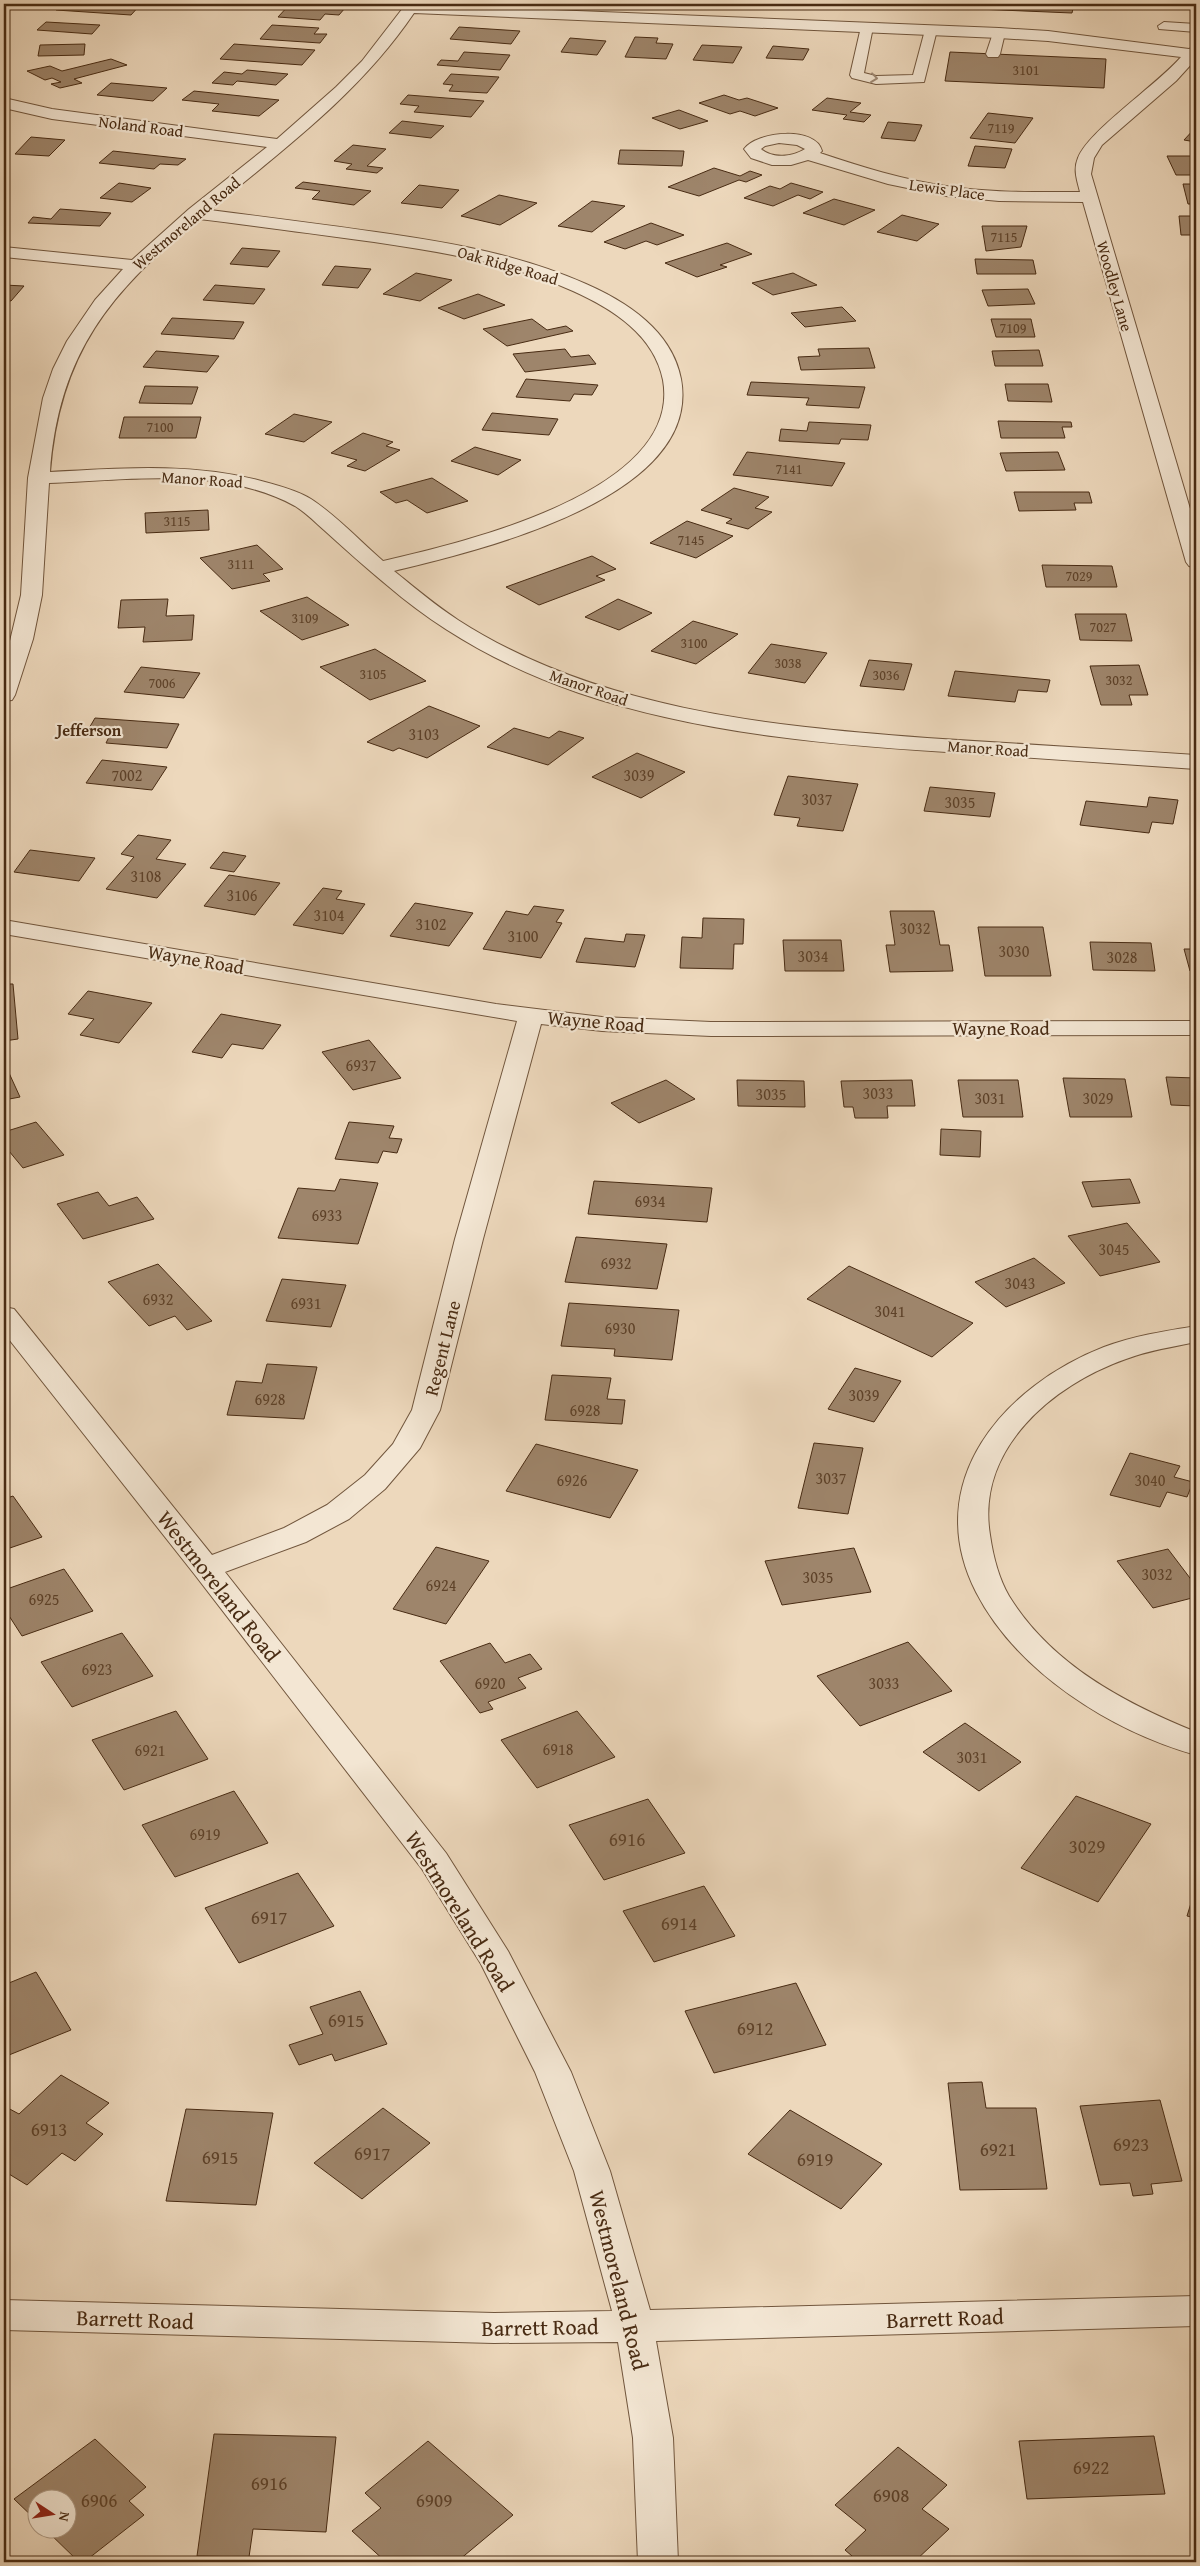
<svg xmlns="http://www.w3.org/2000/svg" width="1200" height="2566" viewBox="0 0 1200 2566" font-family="'Gentium Book Plus',serif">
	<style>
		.building { fill: #9e856b; stroke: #482b13 }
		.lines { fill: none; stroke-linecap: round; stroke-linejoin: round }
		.service-casing { stroke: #71563d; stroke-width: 2 }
		.minor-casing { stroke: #71563d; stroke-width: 2 }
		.service { fill: #f3e6d3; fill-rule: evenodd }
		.minor { fill: #f3e6d3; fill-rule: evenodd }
		.oneway { stroke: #9e8873 }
		.labels { text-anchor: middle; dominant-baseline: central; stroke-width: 4.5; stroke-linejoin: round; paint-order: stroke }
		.far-number-label { font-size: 14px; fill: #5e4229 }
		.far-street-label { font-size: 16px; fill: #482b13; stroke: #f3e6d3 }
		.far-neighbourhood-label { font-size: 16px; font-weight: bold; fill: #482b13; stroke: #f3e6d3 }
		.number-label { font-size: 16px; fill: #5e4229 }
		.street-label { font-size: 19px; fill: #482b13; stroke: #f3e6d3 }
		.near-number-label { font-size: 19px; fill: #5e4229 }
		.near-street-label { font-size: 22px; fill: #482b13; stroke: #f3e6d3 }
	</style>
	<rect width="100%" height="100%" fill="#edd8bc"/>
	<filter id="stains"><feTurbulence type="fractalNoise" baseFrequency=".004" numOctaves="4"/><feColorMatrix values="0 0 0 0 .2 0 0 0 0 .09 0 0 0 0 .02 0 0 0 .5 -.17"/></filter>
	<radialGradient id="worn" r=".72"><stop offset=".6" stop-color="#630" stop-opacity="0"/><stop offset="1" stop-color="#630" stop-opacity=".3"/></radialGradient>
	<path class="building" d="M62,4H141L131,15L56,10Z
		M290,4L345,8L339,15L325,14L320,20L278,17Z
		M858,4H1074L1072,13Z
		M46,22L100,25L92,34L37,30Z
		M272,25L319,28L314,34H327L320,43L260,39Z
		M459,27L520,31L511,44L450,39Z
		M635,37L658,38L656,43L673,44L666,59L625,57Z
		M570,38L606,41L597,55L561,52Z
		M85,44L84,55L38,56L40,45Z
		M234,44L315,50L302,65L220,59Z
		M702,45L742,47L733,63L693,60Z
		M773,46L809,49L803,60L766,58Z
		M464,52L510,55L500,70L437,65L441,60L458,61Z
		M950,52L1106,59L1104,88L945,81Z
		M111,59L127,65L74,79L82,83L60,88L51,84L61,82L52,78L45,80L27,71L50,66L62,71Z
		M247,70L288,74L276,85L237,81L233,85L212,83L224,72L242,74Z
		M451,74L499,77L487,93L449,91L453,85L443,84Z
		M111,83L167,88L153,101L97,95Z
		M194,91L279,100L259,116L212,111L219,104L182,100Z
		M408,95L484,101L471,117L414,112L419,106L400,104Z
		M724,95L739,100L747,98L778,108L755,116L740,111L730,114L699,103Z
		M827,98L861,103L850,112L871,115L864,122L843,119L847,115L812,110Z
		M679,110L708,121L680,129L652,118Z
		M988,113L1033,118L1015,143L970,138Z
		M402,121L444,126L431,138L389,133Z
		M888,122L922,125L915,141L881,138Z
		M1196,127V142L1184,140Z
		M31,137L65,140L49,156L15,154Z
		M353,145L386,149L367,166L383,168L377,173L346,169L352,164L334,161Z
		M975,146L1012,149L1005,168L968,166Z
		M620,150L684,151L682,166L618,164Z
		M113,151L186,159L178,165L160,164L154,169L99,163Z
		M1167,156H1196V175H1176Z
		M714,168L740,176L750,171L762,175L746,182L739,180L699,196L668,187Z
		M303,182L371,191L354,205L312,199L320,191L295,188Z
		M119,183L151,188L132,202L100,198Z
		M791,183L823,192L810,199L798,195L773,206L744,198L770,186L780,189Z
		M1183,184H1196V204H1188Z
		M419,185L459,190L442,208L401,203Z
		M499,195L537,203L500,225L461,216Z
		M834,199L875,210L844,225L803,213Z
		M592,201L625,206L592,232L558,226Z
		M60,209L111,213L100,226L28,223L33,217L51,219Z
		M902,215L939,224L917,241L877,232Z
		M1179,216H1196V235H1181Z
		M651,223L684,235L657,245L646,241L625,249L604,242Z
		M982,226H1027L1021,247L986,251Z
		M727,243L752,254L720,265L727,267L697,277L665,263Z
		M242,248L280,251L268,267L230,264Z
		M975,259L1033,260L1036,274H977Z
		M335,266L371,269L358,288L322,285Z
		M416,273L452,280L420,301L383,294Z
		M793,273L817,285L773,295L752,283Z
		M4,285L24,286L11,301L4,300Z
		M215,285L265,289L254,304L203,300Z
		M1028,289L1035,304L988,306L982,290Z
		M478,294L505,305L464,319L438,308Z
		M842,307L856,321L805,327L791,313Z
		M172,318L244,322L234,339L161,334Z
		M532,319L547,330L566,326L573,331L507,346L483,329Z
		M991,319H1031L1035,337H996Z
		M869,348L875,368L801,370L798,357L820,356L818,349Z
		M565,349L571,357L589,355L596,364L525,372L513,354Z
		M1039,350L1043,366H995L992,351Z
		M156,351L219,356L207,372L143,367Z
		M526,379L598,385L592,395L574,394L570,401L516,397Z
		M751,382L865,387L859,408L806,405L809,398L747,395Z
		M1005,384H1048L1052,402L1008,401Z
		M145,386L198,387L192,404L139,403Z
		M492,413L558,419L549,435L482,430Z
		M294,414L332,422L304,442L265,434Z
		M124,417H201L196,438H119Z
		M998,421L1071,422L1072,427H1062L1065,438H1001Z
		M809,422L871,425L868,440L841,439L839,444L779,441L781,429L807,431Z
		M363,433L393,442L386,446L400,450L365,471L347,466L357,460L331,453Z
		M475,447L521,460L498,475L451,461Z
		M747,452L845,463L832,486L733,475Z
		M1058,452L1065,470L1006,471L1000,453Z
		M432,478L468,501L427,513L407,500L396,503L380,492Z
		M734,488L769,497L755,508L772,512L748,529L726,523L732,519L701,510Z
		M1014,492H1089L1092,503H1074L1076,510L1019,511Z
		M208,510L209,530L146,533L145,513Z
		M687,521L733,536L696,558L650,543Z
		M257,545L283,569L263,574L270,581L232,589L200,558Z
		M592,556L616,569L596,576L605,580L539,605L506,587Z
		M1042,565L1112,566L1117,587H1046Z
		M307,597L349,625L302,640L260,611Z
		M168,599L166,616L194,615L192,640L143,642L145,627L118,628L121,600Z
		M618,599L652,613L619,630L585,617Z
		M1075,614H1126L1132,641L1080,640Z
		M693,621L738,634L696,664L651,651Z
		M771,644L827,653L805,683L748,673Z
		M375,649L426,681L370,700L320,667Z
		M869,660L912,664L904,690L860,686Z
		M1139,665L1148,695H1129L1132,705H1101L1090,666Z
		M141,667L200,673L184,698L124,692Z
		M955,671L1050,680L1047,692L1018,690L1015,702L948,696Z
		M429,706L480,726L427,758L399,748L393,751L367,742Z
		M95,718L179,724L167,748L106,743L112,731L88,730Z
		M514,728L549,738L559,731L584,738L548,765L487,747Z
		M637,753L685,772L641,798L592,777Z
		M102,760L167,767L152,790L86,783Z
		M788,776L858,784L843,831L797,826L800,818L774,815Z
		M930,787L995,793L990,817L924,811Z
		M1149,797L1178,800L1173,824L1152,822L1149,833L1080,825L1086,801L1147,807Z
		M138,835L171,840L156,859L186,864L157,898L106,889L134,857L121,854Z
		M30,850L95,858L79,881L14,872Z
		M223,852L246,856L234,872L210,868Z
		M229,875L280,883L255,915L204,906Z
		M323,888L342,891L336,899L365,904L343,934L293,925Z
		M415,903L473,913L449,946L390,936Z
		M534,906L564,910L556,922L562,923L541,958L483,949L506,911L528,915Z
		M890,911H934L940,945H949L953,971L890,972L886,945H895Z
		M703,918L744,919L743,944H734L733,969L680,968L682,937L702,938Z
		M978,927H1043L1051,976H985Z
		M626,934L645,935L635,967L576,962L585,938L624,942Z
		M783,940H841L844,971H785Z
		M1090,942L1151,943L1155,971L1093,970Z
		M1184,949H1196V971H1190Z
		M4,984H13L18,1039L4,1041Z
		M88,991L152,1003L119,1043L80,1035L94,1019L68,1014Z
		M221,1014L281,1025L263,1049L232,1044L222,1058L192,1052Z
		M369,1040L401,1078L353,1090L322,1052Z
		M4,1062L20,1097L4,1100Z
		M1166,1077L1196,1078V1106L1171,1105Z
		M1063,1078L1125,1079L1132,1117H1070Z
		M666,1080L695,1099L639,1123L611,1103Z
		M737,1080L804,1081L805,1107L738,1106Z
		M912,1080L915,1106H887L888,1118H855L853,1107H844L841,1081Z
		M958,1080H1018L1023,1117H963Z
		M36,1122L64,1155L23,1168L4,1145V1132Z
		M349,1122L394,1126L389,1138L402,1139L397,1153L383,1151L378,1163L335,1159Z
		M941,1129L981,1131L980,1157L940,1155Z
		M340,1179L378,1183L358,1244L278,1238L298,1188L335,1191Z
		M1130,1179L1140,1203L1092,1207L1082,1182Z
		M594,1181L712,1188L707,1222L588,1214Z
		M98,1192L109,1206L137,1197L154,1219L83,1239L57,1204Z
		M1127,1223L1160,1262L1100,1276L1068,1236Z
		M576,1237L667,1244L657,1289L565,1282Z
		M1034,1258L1065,1283L1006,1307L975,1282Z
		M158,1264L212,1321L187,1330L175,1316L149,1326L108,1282Z
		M849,1266L973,1323L932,1357L807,1299Z
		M282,1279L346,1285L331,1327L266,1321Z
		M569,1303L679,1310L672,1360L614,1356L615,1349L561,1346Z
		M267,1364L317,1367L304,1419L227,1415L236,1381L262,1383Z
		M855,1368L901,1381L874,1422L828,1409Z
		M552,1375L611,1378L607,1399L625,1400L622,1424L545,1420Z
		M814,1443L863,1448L848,1514L798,1508Z
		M536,1444L638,1470L610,1518L506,1491Z
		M1130,1453L1180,1466L1174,1477L1193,1482L1187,1497L1167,1492L1160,1507L1110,1495Z
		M13,1496L42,1537L4,1550V1499Z
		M436,1547L489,1561L446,1624L393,1609Z
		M854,1548L871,1592L782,1605L765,1561Z
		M1168,1549L1196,1586V1597L1153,1608L1117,1561Z
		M64,1569L93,1611L22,1636L4,1608V1590Z
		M122,1633L153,1676L72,1707L41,1662Z
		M908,1642L952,1691L860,1726L817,1676Z
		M490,1643L505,1663L530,1654L542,1669L518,1678L526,1688L488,1702L493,1709L480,1713L440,1661Z
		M176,1711L208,1759L124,1790L92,1740Z
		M577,1711L615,1757L537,1788L501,1740Z
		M965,1723L1021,1762L979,1791L923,1752Z
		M234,1791L268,1843L175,1877L142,1825Z
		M1076,1796L1151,1824L1098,1902L1021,1868Z
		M648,1799L685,1853L604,1880L569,1825Z
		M298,1873L334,1926L239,1963L205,1908Z
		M704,1886L735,1936L654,1962L623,1911Z
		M1196,1887V1918L1187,1916Z
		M36,1972L71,2030L4,2057V1985Z
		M796,1983L826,2045L714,2073L685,2011Z
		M360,1991L387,2044L335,2061L332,2054L299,2065L289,2045L323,2034L310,2007Z
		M61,2075L109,2103L86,2123L103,2134L75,2161L62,2153L27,2185L4,2171V2109L6,2107L19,2114Z
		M982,2082L986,2108H1036L1047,2189L960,2190L948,2083Z
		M1160,2100L1182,2181L1151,2184L1153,2194L1133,2196L1130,2183L1100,2185L1080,2106Z
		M383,2108L430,2143L362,2199L314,2163Z
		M186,2109L273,2113L256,2205L166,2201Z
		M790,2110L882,2164L841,2209L748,2154Z
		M214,2434L336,2437L326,2532L253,2529L249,2557L197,2556Z
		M1154,2436L1165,2494L1027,2499L1019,2441Z
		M95,2439L146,2487L129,2501L144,2515L84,2562H79L44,2528H68V2498H38V2522L14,2499Z
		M428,2441L513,2515L459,2560L519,2559V2562H386L352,2531L381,2508L365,2493Z
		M898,2447L947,2485L922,2509L949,2529L914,2562H859L845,2550L866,2530L835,2505Z"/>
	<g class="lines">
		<g class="service-casing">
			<path id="service" d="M1164,22L1196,24V32L1159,29L1158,26Z
				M867,23L873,27L864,73L876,76L913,75L925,30L931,26L936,27L937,30L924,82L876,84L852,78L850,75L861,27Z
				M999,29L1005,33L1000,54L998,57H988L986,54L993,33Z"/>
		</g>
		<g class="minor-casing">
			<path id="minor" d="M406,4L999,28L1048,31L1189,49L1196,45V59L1176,81L1102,145L1094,158L1091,174L1196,529V568L1189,566L1186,562L1083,202L999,201L946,196L888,184L808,160L791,165H772L751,158L744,149C757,131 816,126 822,151L820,153C862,167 903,180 946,186C990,193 1035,192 1080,192C1077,180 1073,170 1078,158C1088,131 1158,84 1181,57L1048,41L999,38L414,13C360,93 284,149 210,210C265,217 320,224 376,232C447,242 519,254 586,284C627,302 672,331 681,379C703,498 477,551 394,571C415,588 435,605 458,620C596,709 767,726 927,738C1017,744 1106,749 1196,755V769C1123,764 1050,759 977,754C843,746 706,736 579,693C509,669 444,634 388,586C366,568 345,549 324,530C315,522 305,512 295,506C222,466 128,480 49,483L42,595L33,639L15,695L12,700L4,701V666L21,595L28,478L43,398L53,369L67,341L95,300L123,269L4,257V247L132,260L189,209L267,147L52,119L4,108V98L52,109L277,139L336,87L362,61ZM779,143L797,145L805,149C792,157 773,159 761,149L765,146ZM199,219C257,226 316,234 374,242C442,252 510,263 573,291C613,309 654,335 663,380C683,492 461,543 383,561C360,541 337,516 311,499C298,491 280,486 265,482C194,462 122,468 50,472C59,353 110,292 199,219Z
				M4,920L496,1004L602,1017L711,1022L1196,1021V1035L711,1036L602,1031L541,1024L483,1239L440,1410L420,1448L385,1489L349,1519L306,1542L225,1572L446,1853L508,1951L571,2072L610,2171L650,2310L1196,2296V2326L656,2341L673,2438L678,2562H638L633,2438L618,2342L494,2343L4,2330V2300L494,2313L612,2311L574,2171L535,2072L481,1964L422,1869L195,1575L4,1333V1307L14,1309L212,1555L284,1528L327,1505L365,1475L393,1444L412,1410L455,1239L517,1021L4,934Z
				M1196,1326V1342C1173,1347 1149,1350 1126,1359C1052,1385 976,1449 990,1535C993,1556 999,1579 1009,1596C1051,1664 1124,1703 1196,1732V1755C1111,1731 1017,1672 976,1592C920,1482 1004,1386 1104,1347C1133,1336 1165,1331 1196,1326Z"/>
		</g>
		<use href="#service" class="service"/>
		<use href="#minor" class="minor"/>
	</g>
	<defs><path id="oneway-chevron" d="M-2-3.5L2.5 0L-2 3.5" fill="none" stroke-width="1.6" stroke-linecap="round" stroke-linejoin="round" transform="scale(1.25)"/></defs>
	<use class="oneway" href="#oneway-chevron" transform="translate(874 78) rotate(7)"/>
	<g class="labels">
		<g class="far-number-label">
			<text x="1026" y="70">3101</text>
			<text x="1001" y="128">7119</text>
			<text x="1004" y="237">7115</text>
			<text x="1013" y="328">7109</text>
			<text x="160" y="427">7100</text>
			<text x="789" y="469">7141</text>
			<text x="177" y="521">3115</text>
			<text x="691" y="540">7145</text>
			<text x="241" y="564">3111</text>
			<text x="1079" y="576">7029</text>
			<text x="305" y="618">3109</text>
			<text x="1103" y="627">7027</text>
			<text x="694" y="643">3100</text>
			<text x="788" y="663">3038</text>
			<text x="373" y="674">3105</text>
			<text x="886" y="675">3036</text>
			<text x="1119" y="680">3032</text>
			<text x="162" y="683">7006</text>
		</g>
		<g class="far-street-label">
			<text transform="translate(141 126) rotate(7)">Noland Road</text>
			<text transform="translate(947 189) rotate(8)">Lewis Place</text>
			<text transform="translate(186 223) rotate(-40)">Westmoreland Road</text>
			<text transform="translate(508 265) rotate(16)">Oak Ridge Road</text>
			<text transform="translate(1115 286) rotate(74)">Woodley Lane</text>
			<text transform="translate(202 479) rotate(4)">Manor Road</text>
			<text transform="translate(589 687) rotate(19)">Manor Road</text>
			<text transform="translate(988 748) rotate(4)">Manor Road</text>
		</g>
		<g class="far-neighbourhood-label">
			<text x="89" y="730">Jefferson</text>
		</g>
		<g class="number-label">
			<text x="424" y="734">3103</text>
			<text x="127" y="775">7002</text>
			<text x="639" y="775">3039</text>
			<text x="817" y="799">3037</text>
			<text x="960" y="802">3035</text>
			<text x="146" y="876">3108</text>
			<text x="242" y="895">3106</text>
			<text x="329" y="915">3104</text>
			<text x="431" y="924">3102</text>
			<text x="915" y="928">3032</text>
			<text x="523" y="936">3100</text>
			<text x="1014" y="951">3030</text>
			<text x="813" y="956">3034</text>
			<text x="1122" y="957">3028</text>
			<text x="361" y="1065">6937</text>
			<text x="878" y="1093">3033</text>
			<text x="771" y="1094">3035</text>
			<text x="990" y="1098">3031</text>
			<text x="1098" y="1098">3029</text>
			<text x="650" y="1201">6934</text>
			<text x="327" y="1215">6933</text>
			<text x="1114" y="1249">3045</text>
			<text x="616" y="1263">6932</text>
			<text x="1020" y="1283">3043</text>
			<text x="158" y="1299">6932</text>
			<text x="306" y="1303">6931</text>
			<text x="890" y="1311">3041</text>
			<text x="620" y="1328">6930</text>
			<text x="864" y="1395">3039</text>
			<text x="270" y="1399">6928</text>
			<text x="585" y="1410">6928</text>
			<text x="831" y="1478">3037</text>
			<text x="572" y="1480">6926</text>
			<text x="1150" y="1480">3040</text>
			<text x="1157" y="1574">3032</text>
			<text x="818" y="1577">3035</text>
			<text x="441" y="1585">6924</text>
			<text x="44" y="1599">6925</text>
			<text x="97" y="1669">6923</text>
			<text x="490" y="1683">6920</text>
			<text x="884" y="1683">3033</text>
			<text x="558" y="1749">6918</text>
			<text x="150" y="1750">6921</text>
			<text x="972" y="1757">3031</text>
			<text x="205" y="1834">6919</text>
		</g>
		<g class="street-label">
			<text transform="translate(196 959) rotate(10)">Wayne Road</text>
			<text transform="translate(596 1021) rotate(5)">Wayne Road</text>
			<text x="1001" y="1028">Wayne Road</text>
			<text transform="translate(442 1348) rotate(-76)">Regent Lane</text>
		</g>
		<g class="near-number-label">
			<text x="627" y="1839">6916</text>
			<text x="1087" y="1846">3029</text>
			<text x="269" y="1917">6917</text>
			<text x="679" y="1923">6914</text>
			<text x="346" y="2020">6915</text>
			<text x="755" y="2028">6912</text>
			<text x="49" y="2129">6913</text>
			<text x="1131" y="2144">6923</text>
			<text x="998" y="2149">6921</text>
			<text x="372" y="2153">6917</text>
			<text x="220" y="2157">6915</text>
			<text x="815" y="2159">6919</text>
			<text x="1091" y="2467">6922</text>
			<text x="269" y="2483">6916</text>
			<text x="891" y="2495">6908</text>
			<text x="99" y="2500">6906</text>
			<text x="434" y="2500">6909</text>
		</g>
		<g class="near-street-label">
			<text transform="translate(219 1586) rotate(52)">Westmoreland Road</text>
			<text transform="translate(460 1911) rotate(58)">Westmoreland Road</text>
			<text transform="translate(619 2280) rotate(76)">Westmoreland Road</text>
			<text transform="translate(945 2318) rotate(-2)">Barrett Road</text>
			<text transform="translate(135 2319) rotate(2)">Barrett Road</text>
			<text transform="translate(540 2327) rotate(-1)">Barrett Road</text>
		</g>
	</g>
	<rect width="1200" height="2566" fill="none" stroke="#edd8bc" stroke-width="20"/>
	<rect x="5" y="5" width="1190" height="2556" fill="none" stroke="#482b13" stroke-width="2.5"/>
	<rect x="10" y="10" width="1180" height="2546" fill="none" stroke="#482b13"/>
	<g transform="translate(52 2514) rotate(102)"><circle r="24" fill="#f3e6d3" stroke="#af9b86"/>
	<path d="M0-4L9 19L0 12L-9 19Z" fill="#8f2418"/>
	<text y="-8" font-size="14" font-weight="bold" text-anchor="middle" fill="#482b13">N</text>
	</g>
	<rect width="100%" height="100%" filter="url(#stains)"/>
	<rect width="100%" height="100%" fill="url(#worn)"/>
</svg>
